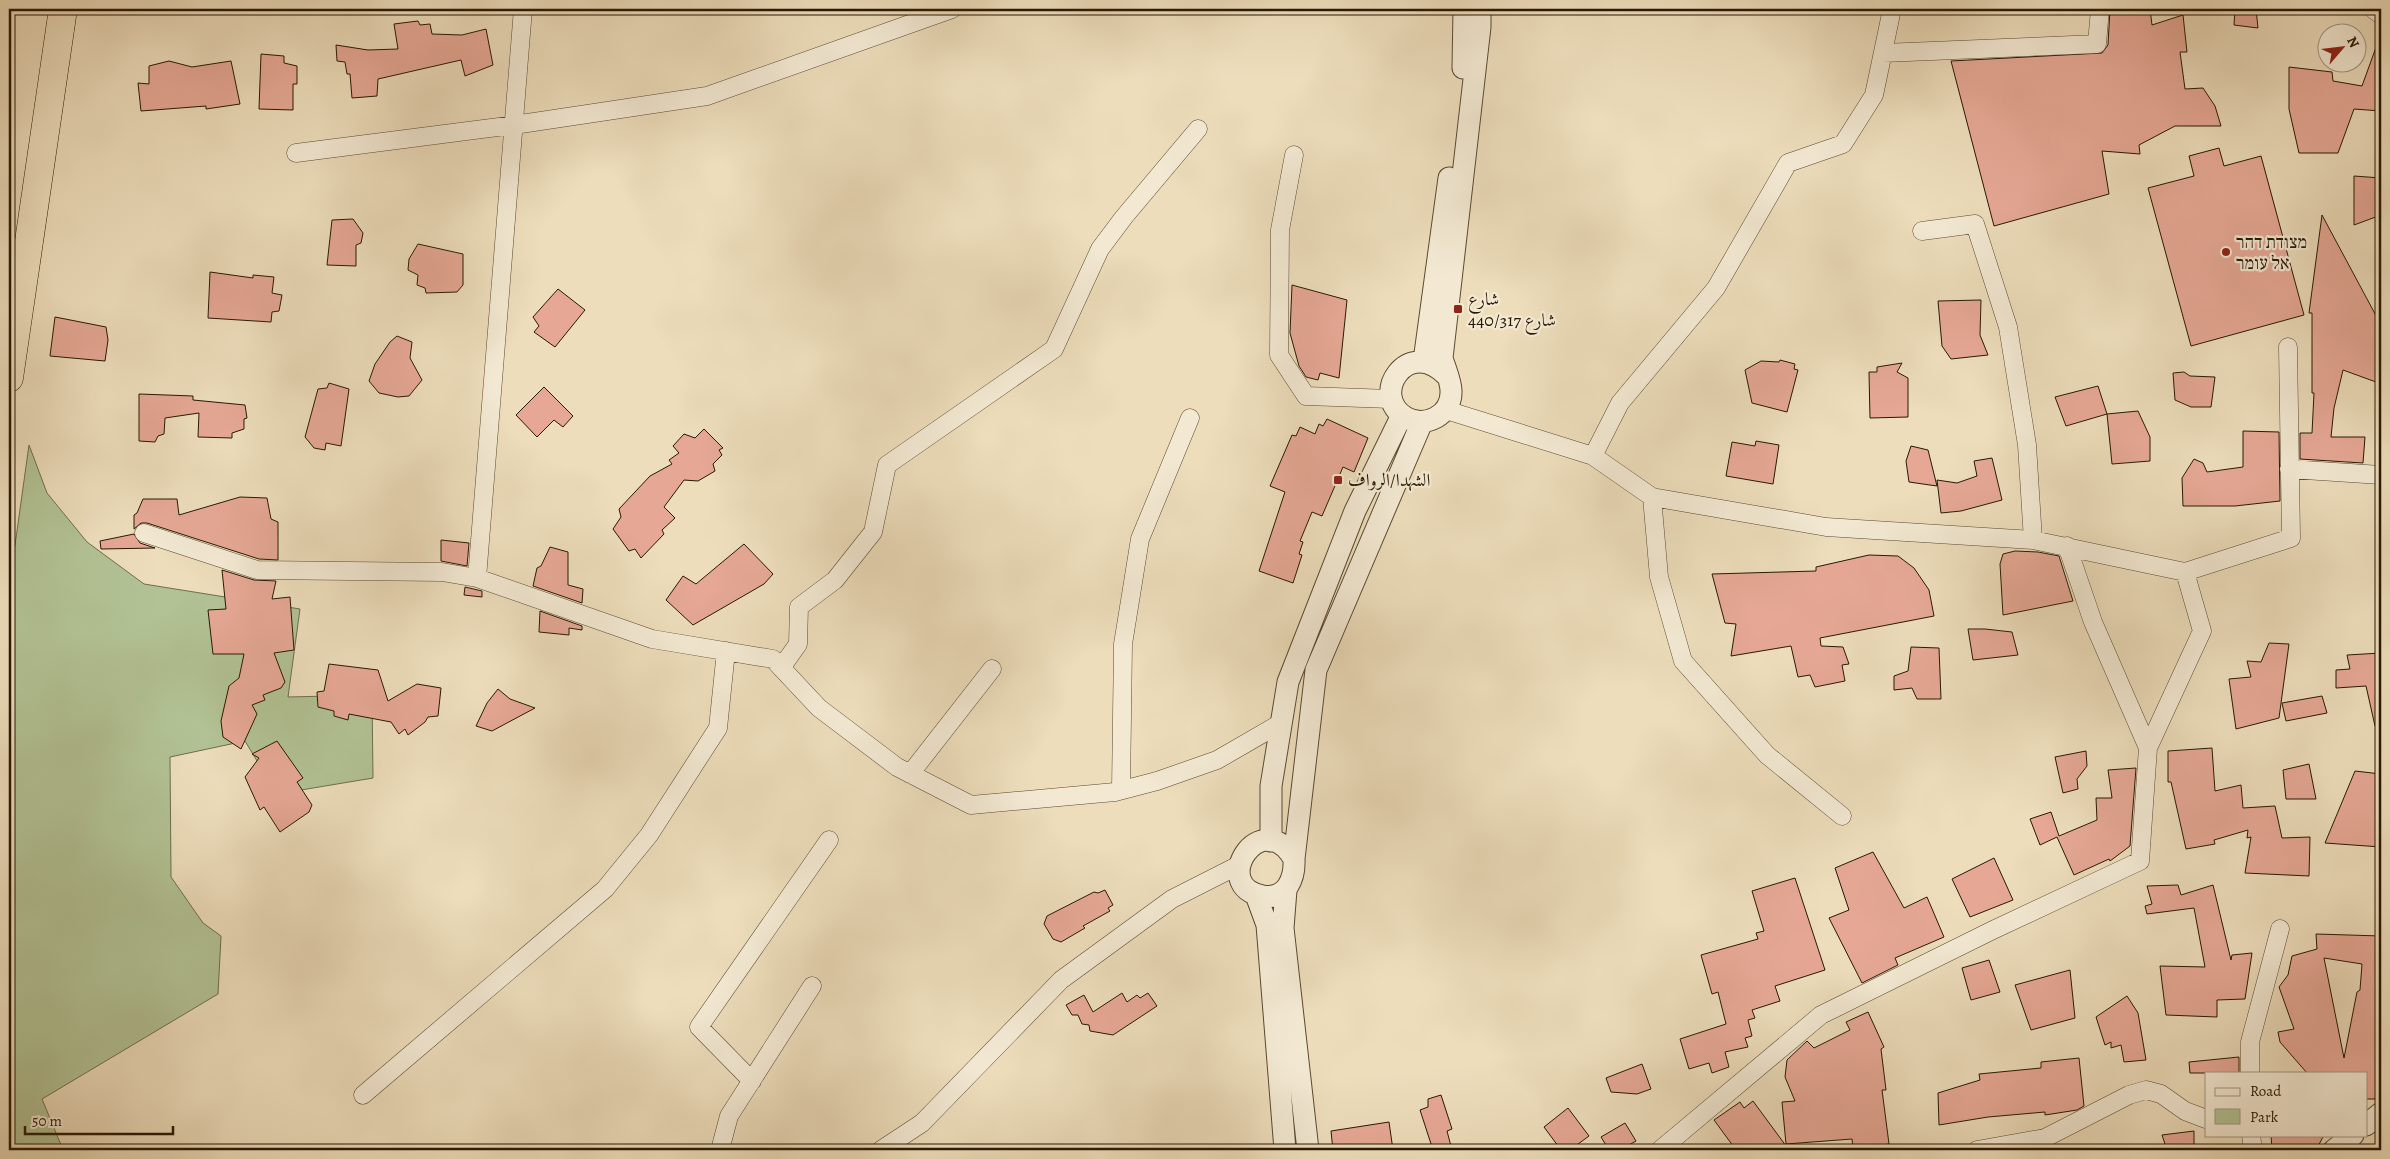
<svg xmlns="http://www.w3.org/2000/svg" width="2390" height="1159" viewBox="0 0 2390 1159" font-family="Alegreya,Amiri,'Frank Ruhl Libre',serif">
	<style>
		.green { fill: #b2c294; stroke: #6d6d4c }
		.building { fill: #e6a895; stroke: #281803; fill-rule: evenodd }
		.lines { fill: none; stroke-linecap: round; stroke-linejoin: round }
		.minor-casing { stroke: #594931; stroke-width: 19 }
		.tertiary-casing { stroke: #594931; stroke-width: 23 }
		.trunk-casing { stroke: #281803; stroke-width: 29 }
		.minor { stroke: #f3e9d3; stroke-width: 18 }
		.tertiary { stroke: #f3e9d3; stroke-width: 21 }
		.trunk { stroke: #edddbb; stroke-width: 28 }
		.poi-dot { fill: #8f2418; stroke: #f3e9d3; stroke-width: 2 }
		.labels { text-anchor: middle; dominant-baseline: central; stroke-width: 4.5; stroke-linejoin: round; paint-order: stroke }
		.poi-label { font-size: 18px; fill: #281803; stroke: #f3e9d3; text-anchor: start }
	</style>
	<rect width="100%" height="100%" fill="#edddbb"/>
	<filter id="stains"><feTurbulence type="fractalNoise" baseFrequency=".004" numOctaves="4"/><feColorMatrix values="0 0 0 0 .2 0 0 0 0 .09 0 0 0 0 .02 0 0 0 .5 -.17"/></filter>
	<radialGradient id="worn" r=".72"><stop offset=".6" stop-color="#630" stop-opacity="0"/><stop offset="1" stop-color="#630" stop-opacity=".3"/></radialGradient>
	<path class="green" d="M29,445L47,493L87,542L144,584L300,609L288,697L372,695L373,778L277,794L245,741L170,757L171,877L203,923L221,936L218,994L42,1099L63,1150H9V588Z"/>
	<path class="building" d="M2110,9H2150L2152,25L2183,15L2187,52H2180L2185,89L2203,88L2215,106L2221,126H2175L2139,145L2140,154L2102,151L2109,194L1994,226L1951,61L2102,53L2108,45Z
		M2235,9H2256L2258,28L2234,25Z
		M418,21L420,25L430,24L432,34L462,35L486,29L493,65L465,76L461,60L378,79L377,96L352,98L350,74H347L345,62L337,61L336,45L368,50L398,49L394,24Z
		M2379,39L2381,40V111L2354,109L2338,153H2299L2289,109V67L2332,72L2333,81L2362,86Z
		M261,54L284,56V63L297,66V84H293V110L259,109Z
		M169,61L192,67L231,61L240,104L206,109V106L141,111L138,83L149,84V66Z
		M2219,148L2224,166L2261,156L2304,315L2191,346L2148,188L2194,176L2189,156Z
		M2354,176L2381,178V215L2354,225Z
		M2322,215L2381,325V370L2376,382L2343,370L2334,408L2331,437H2365L2363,463L2300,459V433H2312L2314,393H2312V313H2309Z
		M353,219L363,233L361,243L356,245V266L327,265L332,220Z
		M418,244L463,254V285L457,292L426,293L425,288L417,285L418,275L408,270L409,259Z
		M210,272L253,278V275L274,277L272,293L282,295L279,311L272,312L271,322L208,318Z
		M1292,285L1347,300L1339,378L1320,373L1318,380L1306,377L1299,366L1290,333Z
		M558,289L585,310L555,347L534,332L539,326L533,317Z
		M1981,300L1980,335L1988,355L1951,359L1942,346L1938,301Z
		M55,317L106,327L108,340L105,361L50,356Z
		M397,336L412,342L410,358L422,380L409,396L398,397L379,393L369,381L375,364L390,342Z
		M1780,360L1795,364L1794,369L1798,370L1787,412L1752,403L1745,370L1761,361L1779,362Z
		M1902,363L1897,372L1908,378V417L1870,418L1869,372H1877V367Z
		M2184,372L2190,376L2215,377L2211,407H2191L2175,400L2173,373Z
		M329,383L349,389L341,446L326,443L325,450L314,448L305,437L318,389L327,388Z
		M2098,386L2107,414L2066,426L2055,397Z
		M544,387L573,416L563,427L554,420L537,437L516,415Z
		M139,394L193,396V400L245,405L247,418L244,419V429L232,433V438L198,437L199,413L165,418L164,434L158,436L155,442L139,441Z
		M2138,411L2150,437V461L2112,464L2107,414Z
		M1327,419L1368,438L1354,472L1343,467L1322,516L1312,512L1300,541L1303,542L1299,554L1302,555L1293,583L1259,571L1285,492L1270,486L1292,435L1296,436L1300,427L1315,434L1319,424L1323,426Z
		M704,429L723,448L719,450L722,455L713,464L715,471L698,481L684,480L664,507L675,518L662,530L664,534L641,558L635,549L629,551L613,529L621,517L619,509L650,476L672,464L669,460L679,453L673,446L684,434L695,438Z
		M2243,431L2279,432L2280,501L2235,506H2183L2182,478L2194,459L2203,463L2207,472L2243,467Z
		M1756,441L1779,445L1773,484L1726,476L1732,442L1755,446Z
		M1911,446L1928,450L1937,486L1909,482L1906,461Z
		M1992,458L2002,500L1961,511L1941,513L1937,480L1957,483L1977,476L1974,461Z
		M240,497L267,498L271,519L278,522V560L259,559L147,523H141L134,529V515L137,513L143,499H177L179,515Z
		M134,534L140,543L155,548L101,549L100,541Z
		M441,540L469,543L467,566L441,561Z
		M744,544L773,574L764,584L693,625L666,600L683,576L696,584Z
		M550,547L568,552V585L583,589L582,603L533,586L537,568L541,566Z
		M2015,551L2038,552L2059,556L2073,601L2003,615L2000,564L2003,554Z
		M1869,555L1898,556L1914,568L1929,590L1934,616L1820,638L1821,646L1843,647L1849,664L1842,665L1845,681L1815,687L1810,675L1798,677L1791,646L1731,656L1736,624L1725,623L1712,574L1816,571V567Z
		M222,570L254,580L276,581L272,599L290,597L294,650L274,653L285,682L281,688L263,695L265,700L252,705L257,714L241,749L223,737L221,721L229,686L239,678L244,654H213L208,610L226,609Z
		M465,587L482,591V597L464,595Z
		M540,611L582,626V630L569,628V635L539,632Z
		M1968,629H1985L2012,632L2018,655L1973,660Z
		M2269,643L2289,644L2279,718L2236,729L2229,679L2251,677L2247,661L2261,662Z
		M1911,647L1939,648L1941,699H1917L1912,688L1894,690V676L1908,671Z
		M2381,653V725L2375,726L2366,686L2336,688V670L2350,669L2347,655Z
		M329,664L378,670L388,701L417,684L441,688L438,716L428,717L425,722L408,735L405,729L399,734L391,722L349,714L348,720L334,716V711L318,707L317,692L324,691Z
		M498,689L510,699L535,708L492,731L476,726L487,703Z
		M2322,696L2327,713L2286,721L2282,703Z
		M277,741L303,778L297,782L312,805L309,812L280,832L264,807L260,810L245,777L259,758L252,754Z
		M2212,748L2215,791L2241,785L2243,808L2275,806L2282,838L2310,837L2309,876L2245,873L2251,837L2247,838L2248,830L2214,840L2215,844L2186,849L2171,782H2168V751Z
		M2086,751L2087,766L2077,779L2078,789L2063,793L2055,757Z
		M2309,764L2316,799H2286L2283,770Z
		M2136,768L2130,846L2110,861L2109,859L2074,875L2057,837L2040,845L2030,819L2051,812L2059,836L2097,820L2096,798H2112L2108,770Z
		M2355,771L2381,774V847L2325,843Z
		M1873,852L1904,908L1927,897L1944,937L1895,958L1898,965L1862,983L1829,918L1849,910L1835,868Z
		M1994,858L2013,900L1970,917L1952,879Z
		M1795,878L1825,970L1775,986L1780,1001L1752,1010L1755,1018L1748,1020L1752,1036L1745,1038L1748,1047L1725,1052L1729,1067L1712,1073L1709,1063L1689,1069L1680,1039L1726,1024L1718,992L1712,994L1701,955L1758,939L1756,933L1764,931L1752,891Z
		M2178,885L2181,895L2213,885L2231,960L2232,955L2252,953L2245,999L2217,1000V1017L2166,1015L2160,966L2205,967L2194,908L2147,914L2145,906L2152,904L2147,886Z
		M1105,890L1113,905L1108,908L1110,911L1083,926L1085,928L1061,942L1053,939L1044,924L1047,916L1094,892L1098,893Z
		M2316,934L2381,936V1020H2378L2381,1099H2366V1073H2307L2280,1042L2278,1032L2294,1029L2279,987L2288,975L2292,956L2317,949ZM2324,958L2362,964L2360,990L2357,992L2344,1058Z
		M1989,960L2000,992L1971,1000L1962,968Z
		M2070,970L2075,1018L2031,1030L2015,985Z
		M1122,993L1127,1002L1137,995L1140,998L1148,993L1157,1006L1113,1035L1090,1031L1089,1025L1082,1024L1078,1015H1072L1066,1005L1084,995L1093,1012Z
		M2127,996L2138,1013L2146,1060L2124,1062L2121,1045L2111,1048V1042L2105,1045L2096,1017Z
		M1868,1012L1884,1047L1881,1049L1886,1090H1882L1889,1144L1853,1149L1852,1139L1786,1144L1782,1102L1795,1101L1785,1077L1787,1060L1807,1041L1814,1048L1850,1030L1846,1022Z
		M2239,1057V1073H2190L2189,1062Z
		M2079,1058L2084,1106L2077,1110L2045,1115V1112L1988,1117L1939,1125L1938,1093L1980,1080L1979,1074L2041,1068V1062Z
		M1642,1064L1651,1089L1637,1094L1611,1092L1606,1078Z
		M1441,1095L1452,1129L1447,1131L1452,1150H1433L1420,1110L1428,1107V1099Z
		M1753,1101L1789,1150H1736L1714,1120L1740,1102L1744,1108Z
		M1568,1108L1589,1136L1570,1150H1561L1544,1127Z
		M1389,1122L1393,1150H1333L1331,1131Z
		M1625,1123L1636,1141L1620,1150H1609L1601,1137Z
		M2194,1131V1150H2167L2162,1135Z
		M2271,1135H2324L2316,1150H2272Z"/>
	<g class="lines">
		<g class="minor-casing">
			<path id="minor" d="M2373,9L2381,15
				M1883,53L2097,44L2100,9
				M296,153L514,125L707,96L952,9
				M1294,155L1280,230L1279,355L1306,396L1391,399
				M1922,231L1975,224L2008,327L2027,445L2033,540
				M1446,410L1593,456L1652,497L1826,527L2033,540L2185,572L2291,538L2288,347
				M1593,456L1620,403L1716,288L1788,163L1843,144L1874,95L1892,9
				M2289,469L2381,475
				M1652,497L1659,577L1683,661L1767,755L1842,816
				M144,533L257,570L442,572L477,578L652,639L773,659L819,708L897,767L971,805L1115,792L1157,781L1217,760L1281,723
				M477,578L523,9
				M781,668L798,644L799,607L835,580L873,532L887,465L1054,349L1100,249L1124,217L1198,129
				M2148,748L2202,631L2185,572
				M910,774L992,669
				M1121,790L1123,644L1140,539L1190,418
				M2250,1073V1042L2280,929
				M752,1081L699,1027L829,840
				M363,1095L605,889L649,835L718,728L726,651
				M2251,1135L2253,1150
				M720,1150L729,1116L812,986
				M881,1150L922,1123L1061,980L1172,899L1239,865
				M1660,1150L1821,1015L1993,930L2140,861L2148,748L2093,622L2067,546
				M1977,1150L2045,1138L2129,1095L2146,1090L2161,1094L2185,1111L2206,1119"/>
		</g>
		<g class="tertiary-casing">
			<path id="tertiary" d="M1463,68L1464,9
				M1424,361L1449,178
				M1446,375C1408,336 1369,395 1405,417C1425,429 1452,415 1451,391C1451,381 1445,368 1442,358L1480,27V9
				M1271,841V786L1288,682L1355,511L1402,415
				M1294,859C1261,803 1208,887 1263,896C1287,900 1295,878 1294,859L1316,670L1422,422
				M1286,890L1283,928L1308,1150
				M1256,895L1267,925L1285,1150
				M2366,1125L2381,1113
				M2334,1150L2353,1135"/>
		</g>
		<g class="trunk-casing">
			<path id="trunk" d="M9,378L63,9"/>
		</g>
		<use href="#minor" class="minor"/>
		<use href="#tertiary" class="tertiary"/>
		<use href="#trunk" class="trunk"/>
	</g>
	<g class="poi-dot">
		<circle cx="2226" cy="252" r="5"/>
		<rect x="1453" y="304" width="10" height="10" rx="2.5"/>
		<rect x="1333" y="475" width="10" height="10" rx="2.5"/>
	</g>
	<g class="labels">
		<g class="poi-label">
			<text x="2236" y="242">מצודת דהר<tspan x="2236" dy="21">אל עומר</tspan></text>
			<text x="1468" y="299">شارع<tspan x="1468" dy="21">440/شارع 317</tspan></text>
			<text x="1348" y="480">الشهدا/الرواف</text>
		</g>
	</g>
	<rect width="2390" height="1159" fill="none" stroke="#edddbb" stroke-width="30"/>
	<rect x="10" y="10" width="2370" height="1139" fill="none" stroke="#281803" stroke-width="2.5"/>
	<rect x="15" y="15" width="2360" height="1129" fill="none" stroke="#281803"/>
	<rect x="2205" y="1072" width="162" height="65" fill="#f3e9d3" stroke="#a29580"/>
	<rect x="2215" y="1088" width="25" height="8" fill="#f3e9d3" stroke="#a29580"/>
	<text x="2250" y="1096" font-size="15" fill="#281803">Road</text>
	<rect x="2215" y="1109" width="25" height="15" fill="#b2c294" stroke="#a29580"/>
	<text x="2250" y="1122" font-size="15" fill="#281803">Park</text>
	<g transform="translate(2342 48) rotate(62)"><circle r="24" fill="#f3e9d3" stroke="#a29580"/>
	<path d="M0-4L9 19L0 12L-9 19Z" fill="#8f2418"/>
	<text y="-8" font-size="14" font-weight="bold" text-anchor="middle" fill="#281803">N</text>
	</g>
	<path d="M25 1126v8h148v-8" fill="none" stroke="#281803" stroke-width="2.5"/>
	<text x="32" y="1126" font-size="15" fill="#281803" stroke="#f3e9d3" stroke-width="4" paint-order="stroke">50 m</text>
	<rect width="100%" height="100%" filter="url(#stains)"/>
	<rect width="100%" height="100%" fill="url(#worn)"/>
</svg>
